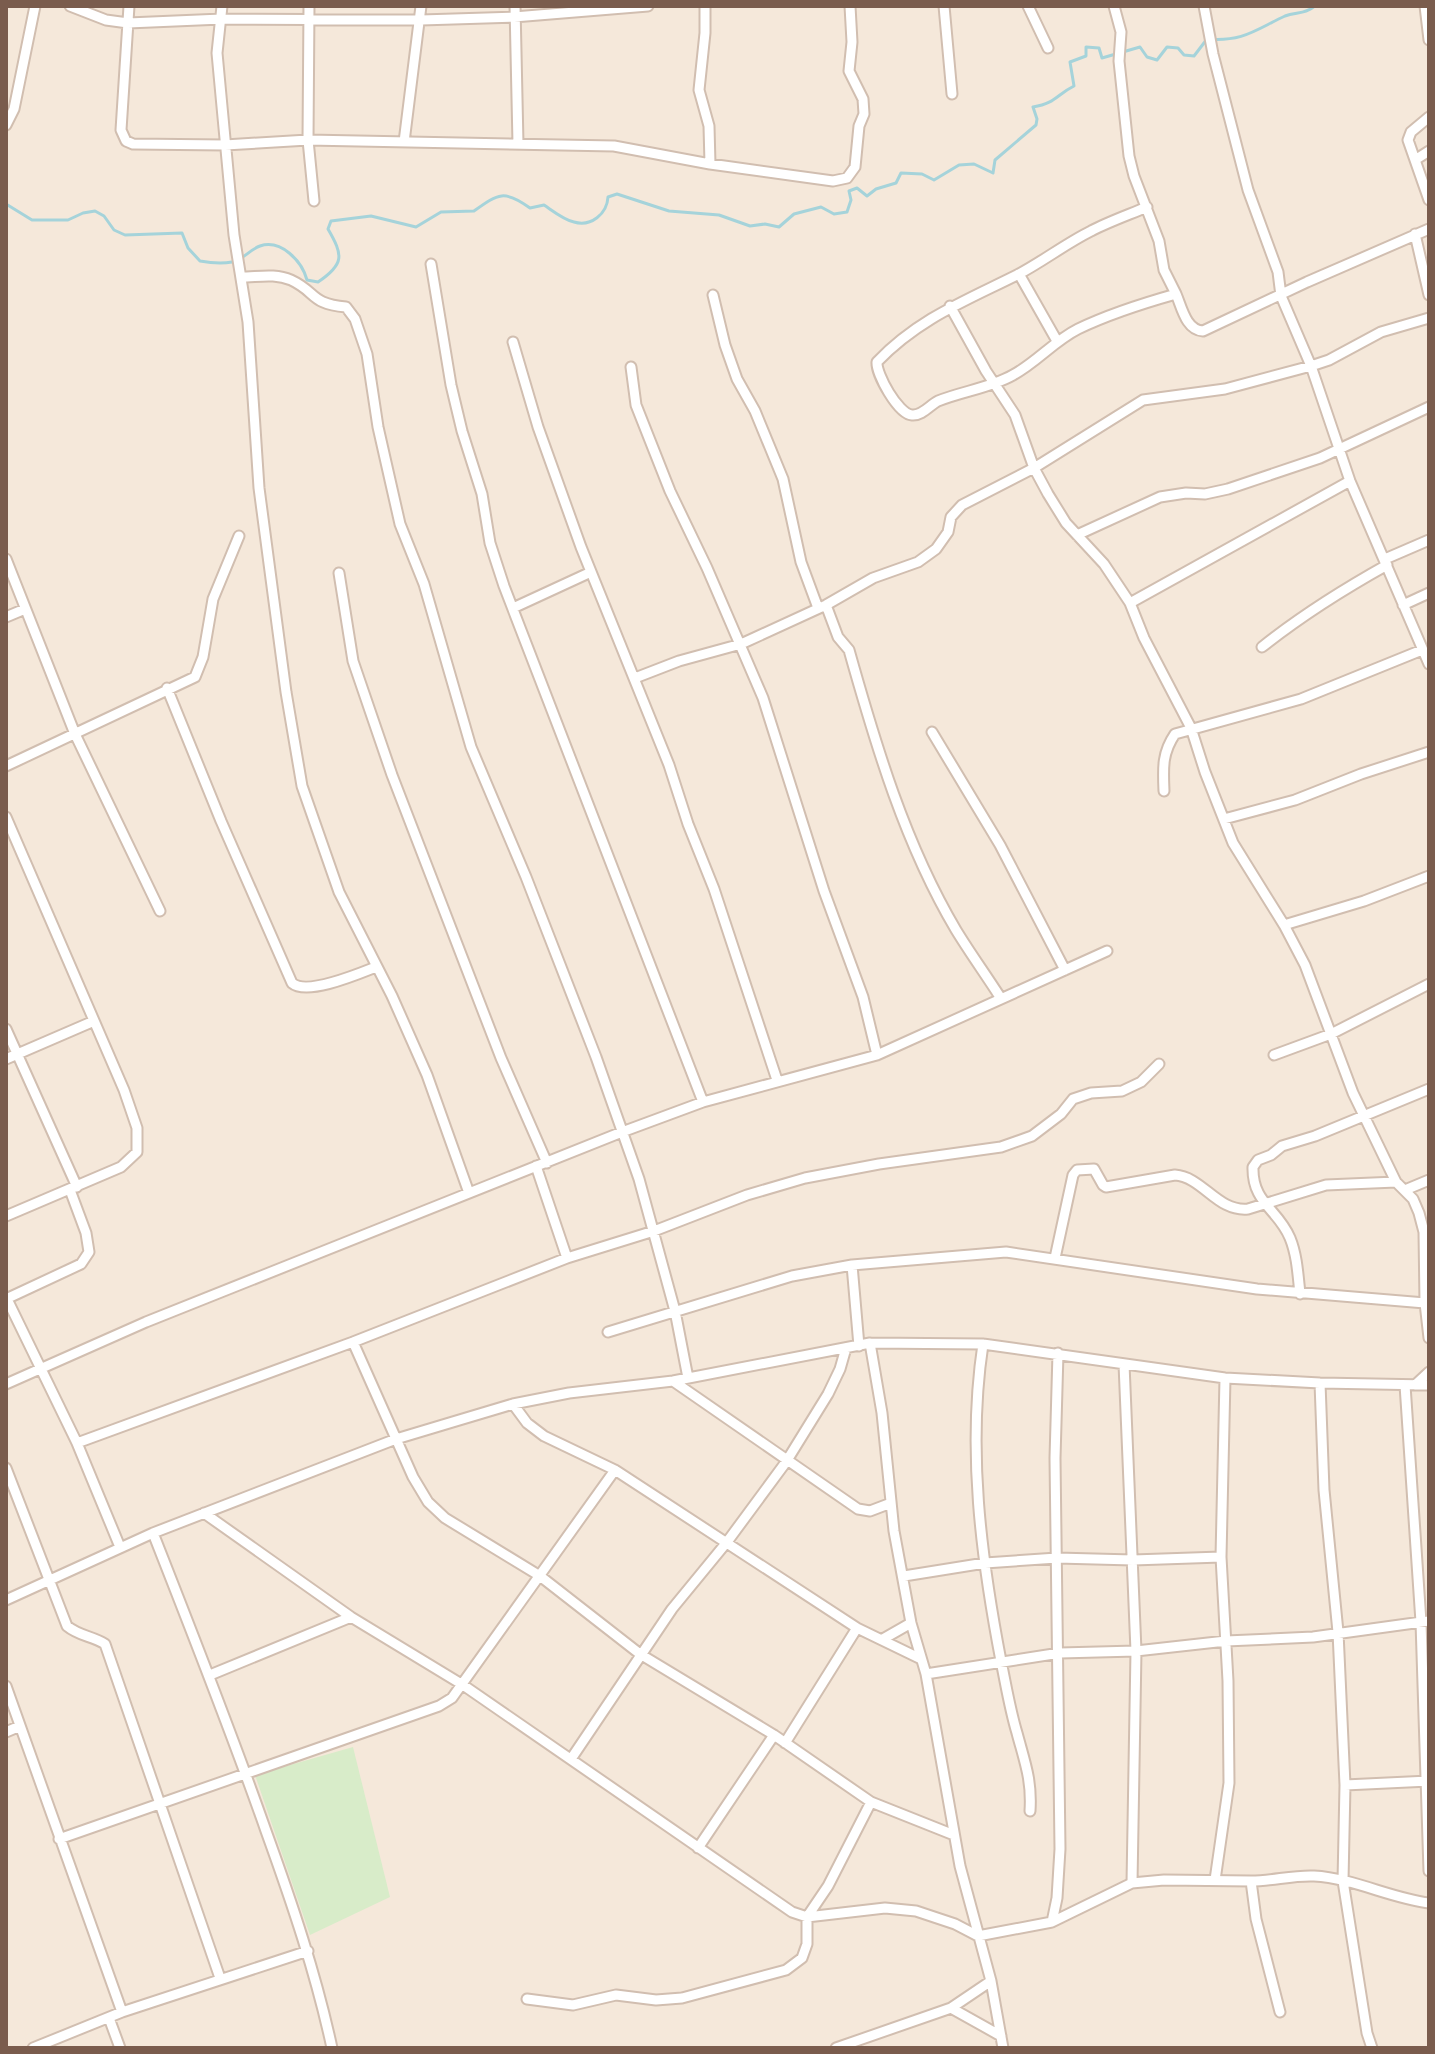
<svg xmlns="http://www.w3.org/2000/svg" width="1435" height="2054" viewBox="0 0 1435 2054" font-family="'Varela Round',sans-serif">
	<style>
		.residential { fill: #f5e8da }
		.green { fill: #d8ecc9 }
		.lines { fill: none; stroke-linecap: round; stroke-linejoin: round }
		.stream { stroke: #a5d3da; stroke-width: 3 }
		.street-casing { stroke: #d1beb0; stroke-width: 13 }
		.street { stroke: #fff; stroke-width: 9 }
	</style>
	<rect width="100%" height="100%" fill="#fdf6ec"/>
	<path class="residential" d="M6,6H1429V2048H6Z"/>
	<path class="green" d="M353,1747L390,1897L310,1935L255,1775Z"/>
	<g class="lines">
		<path class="stream" d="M6,204L32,220H68L83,213L95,211L104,216L114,230L125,235L182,233L188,248L200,261C211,263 221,264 232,262C243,260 249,250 260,246C281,239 302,261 307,280L318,282C345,264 343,255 328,229L331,221L371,216L416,227L441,212L474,211C498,194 504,189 530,208L544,205C553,211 564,220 574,222C591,227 607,214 608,197L617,194L669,211L719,215L750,226L765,224L779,227L794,214L821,207L834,214L847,212L851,200L849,191L857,188L867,196L876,189L896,183L901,173L922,174L934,180L959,165L974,164L993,173L995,160L1036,125L1037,119L1033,107C1056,103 1056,95 1074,86L1070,62L1086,56V47L1099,48L1102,58L1140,47L1147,57L1157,60L1167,47L1178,48L1184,55L1194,56L1207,39C1243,42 1255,30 1285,16C1296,12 1306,14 1315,6"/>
		<g class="street-casing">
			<path id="street" d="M70,6L106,20L128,23L222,19L421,20L514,17L648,6
				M129,6L121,130L126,141L133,144L225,145L308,140L614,146L710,164L833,181L847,178L855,167L859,126L864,114L863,99L849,71L852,42L850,6
				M222,6L217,53L234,235L248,322L259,488L286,692L302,786L339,892L392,996L427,1075L469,1193
				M309,6L308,140L314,201
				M515,6L518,144
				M705,6V33L699,90L709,126L710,164
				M944,6L952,94
				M1028,6L1048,48
				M1114,6L1121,32L1119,61L1129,156L1134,176L1159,241L1164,270L1176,294
				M1204,6L1213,54L1248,190L1278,272L1281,296L1311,366L1350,481L1429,664
				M1425,6L1429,40
				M1429,117L1411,132L1408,140L1429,200
				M6,125L14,109L35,6
				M404,142L421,6
				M1415,160L1429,151
				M1147,207C1128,215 1108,222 1091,231C1065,244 1042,262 1017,275C965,301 918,319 877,362C876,374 898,414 912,415C922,416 930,405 938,401C963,391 990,388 1013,375C1037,362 1054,341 1078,329C1109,314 1144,303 1176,294C1182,308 1186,330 1203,331L1307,282L1429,229
				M1415,234L1429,295
				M431,264L451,385L462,431L482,494L490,543L504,586L703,1102
				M1019,274L1057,341
				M241,277C258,277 275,273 291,280C317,292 310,304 346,307L355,319L367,354L378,427L400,524L424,584L471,747L526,877L596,1057L639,1179L675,1311L688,1378
				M713,295L725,345L737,379L755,411L783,479L801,562L818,608
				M950,306L986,371L1015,415L1034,468L1048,494L1066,523L1104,564L1130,603L1144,638L1191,728L1205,772L1233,843L1284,925L1305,965L1353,1093L1396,1182L1413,1199L1419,1213L1424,1232L1425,1303L1429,1338
				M513,342L538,427L581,547L669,765L688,824L714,889L777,1080
				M631,367L636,405L670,491L707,568L763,698L824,891L863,997L877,1055
				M1077,535L1160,497L1186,493L1205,494L1228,489L1320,458L1429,407
				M6,559L75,734L160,911
				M1385,559L1429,540
				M339,573L353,661L392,775L501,1058L547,1163
				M1130,603L1350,481
				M826,605L838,637L849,650C876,746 905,844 956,930C970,953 986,975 1000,997
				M1403,605L1429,593
				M513,608L591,572
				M6,617L25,609
				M1262,647C1301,616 1344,589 1387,565
				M635,678L679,661L741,644L826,605L873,578L918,562L936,549L948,532L951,517L962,505L1034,468L1143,400L1225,389L1311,366L1329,360L1381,332L1429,318
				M167,688L221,821L292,983C307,996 358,974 376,967
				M932,732L1000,845L1065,970
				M6,766L195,677L203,657L213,599L239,536
				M1164,791C1163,768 1162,753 1175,734L1301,699L1422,650
				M6,817L124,1090L137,1128V1152L121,1167L6,1216
				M1224,819L1295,800L1361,774L1429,752
				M1284,925L1364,901L1429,876
				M6,1029L77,1187
				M1274,1055L1331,1034L1429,984
				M6,1059L94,1021
				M536,1166L567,1258
				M1405,1190L1429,1180
				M1055,1258L1073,1175L1077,1170L1094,1169L1103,1185L1106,1187L1175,1175C1203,1177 1217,1212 1248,1209L1326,1185L1396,1182
				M852,1265L859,1346
				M1300,1294C1298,1275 1297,1255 1290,1238C1278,1209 1252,1203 1253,1167L1258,1160L1271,1155L1282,1146L1315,1136L1429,1089
				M6,1297L77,1443L120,1547
				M6,1299L81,1264L89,1252L86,1233L70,1190
				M608,1332L792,1276L852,1265L1006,1252L1257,1289L1425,1303
				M353,1342L413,1477L428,1502L445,1518L540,1576L640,1654L774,1735L871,1802L954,1835
				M870,1343L882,1413L894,1531L911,1623L926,1674L960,1866L991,1981L1003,2048
				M983,1344C967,1449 981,1557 1001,1661C1006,1685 1010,1710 1017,1733C1025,1763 1032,1780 1030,1811
				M673,1381L858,1509L870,1511L891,1503
				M1320,1383L1324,1490L1338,1632L1345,1785L1343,1881L1367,2033L1372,2048
				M6,1384L146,1322L622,1132L703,1102L877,1055L1107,951
				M1405,1385L1421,1622L1429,1871
				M1415,1385L1429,1372
				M513,1404L527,1423L544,1436L615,1470L857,1628L921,1659
				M77,1443L353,1342L567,1258L654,1231L747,1195L805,1178L879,1164L1001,1147L1032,1136L1061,1114L1073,1099L1091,1093L1122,1091L1141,1082L1159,1064
				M6,1468L67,1626C79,1636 92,1636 105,1644L220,1978
				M204,1513L351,1617L463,1685L792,1912L807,1917L885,1908L916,1911L955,1924L978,1936L1052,1922L1132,1883L1136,1651L1124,1364
				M153,1533C192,1632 231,1731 266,1831C292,1903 316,1974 332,2048
				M904,1576L985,1563L1057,1558L1133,1560L1221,1557
				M6,1600L153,1533L396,1439L456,1421L513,1404L569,1393L673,1381L870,1343L983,1344L1225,1378L1320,1383L1429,1385
				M883,1639L911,1623
				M926,1674L1060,1653L1136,1651L1226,1641L1313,1637L1429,1621
				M210,1675L351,1617
				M6,1686L122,2012
				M6,1732L20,1726
				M785,1743L857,1628
				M571,1759L672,1609L727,1542L786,1462L828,1394L840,1369L846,1348
				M1345,1785L1429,1781
				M59,1839L439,1706L452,1698L615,1470
				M698,1848L774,1735
				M1215,1880L1229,1783L1228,1681L1221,1557L1225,1378
				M1251,1881C1272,1881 1293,1875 1314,1876C1353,1878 1390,1898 1429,1903
				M1132,1883L1164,1880L1251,1881L1256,1919L1280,2012
				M1052,1922L1057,1898L1060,1849L1055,1458L1058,1353
				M527,1999L573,2005L616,1995L656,2000L682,1998L786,1970L802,1958L807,1944V1917L828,1886L871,1802
				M951,2008L1001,2036
				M109,2018L120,2048
				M33,2048L122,2012L308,1951
				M836,2048L951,2008L991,1981"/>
		</g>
		<use href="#street" class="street"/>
	</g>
	<rect width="1435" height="2054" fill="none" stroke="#7a5c4d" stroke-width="16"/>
</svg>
